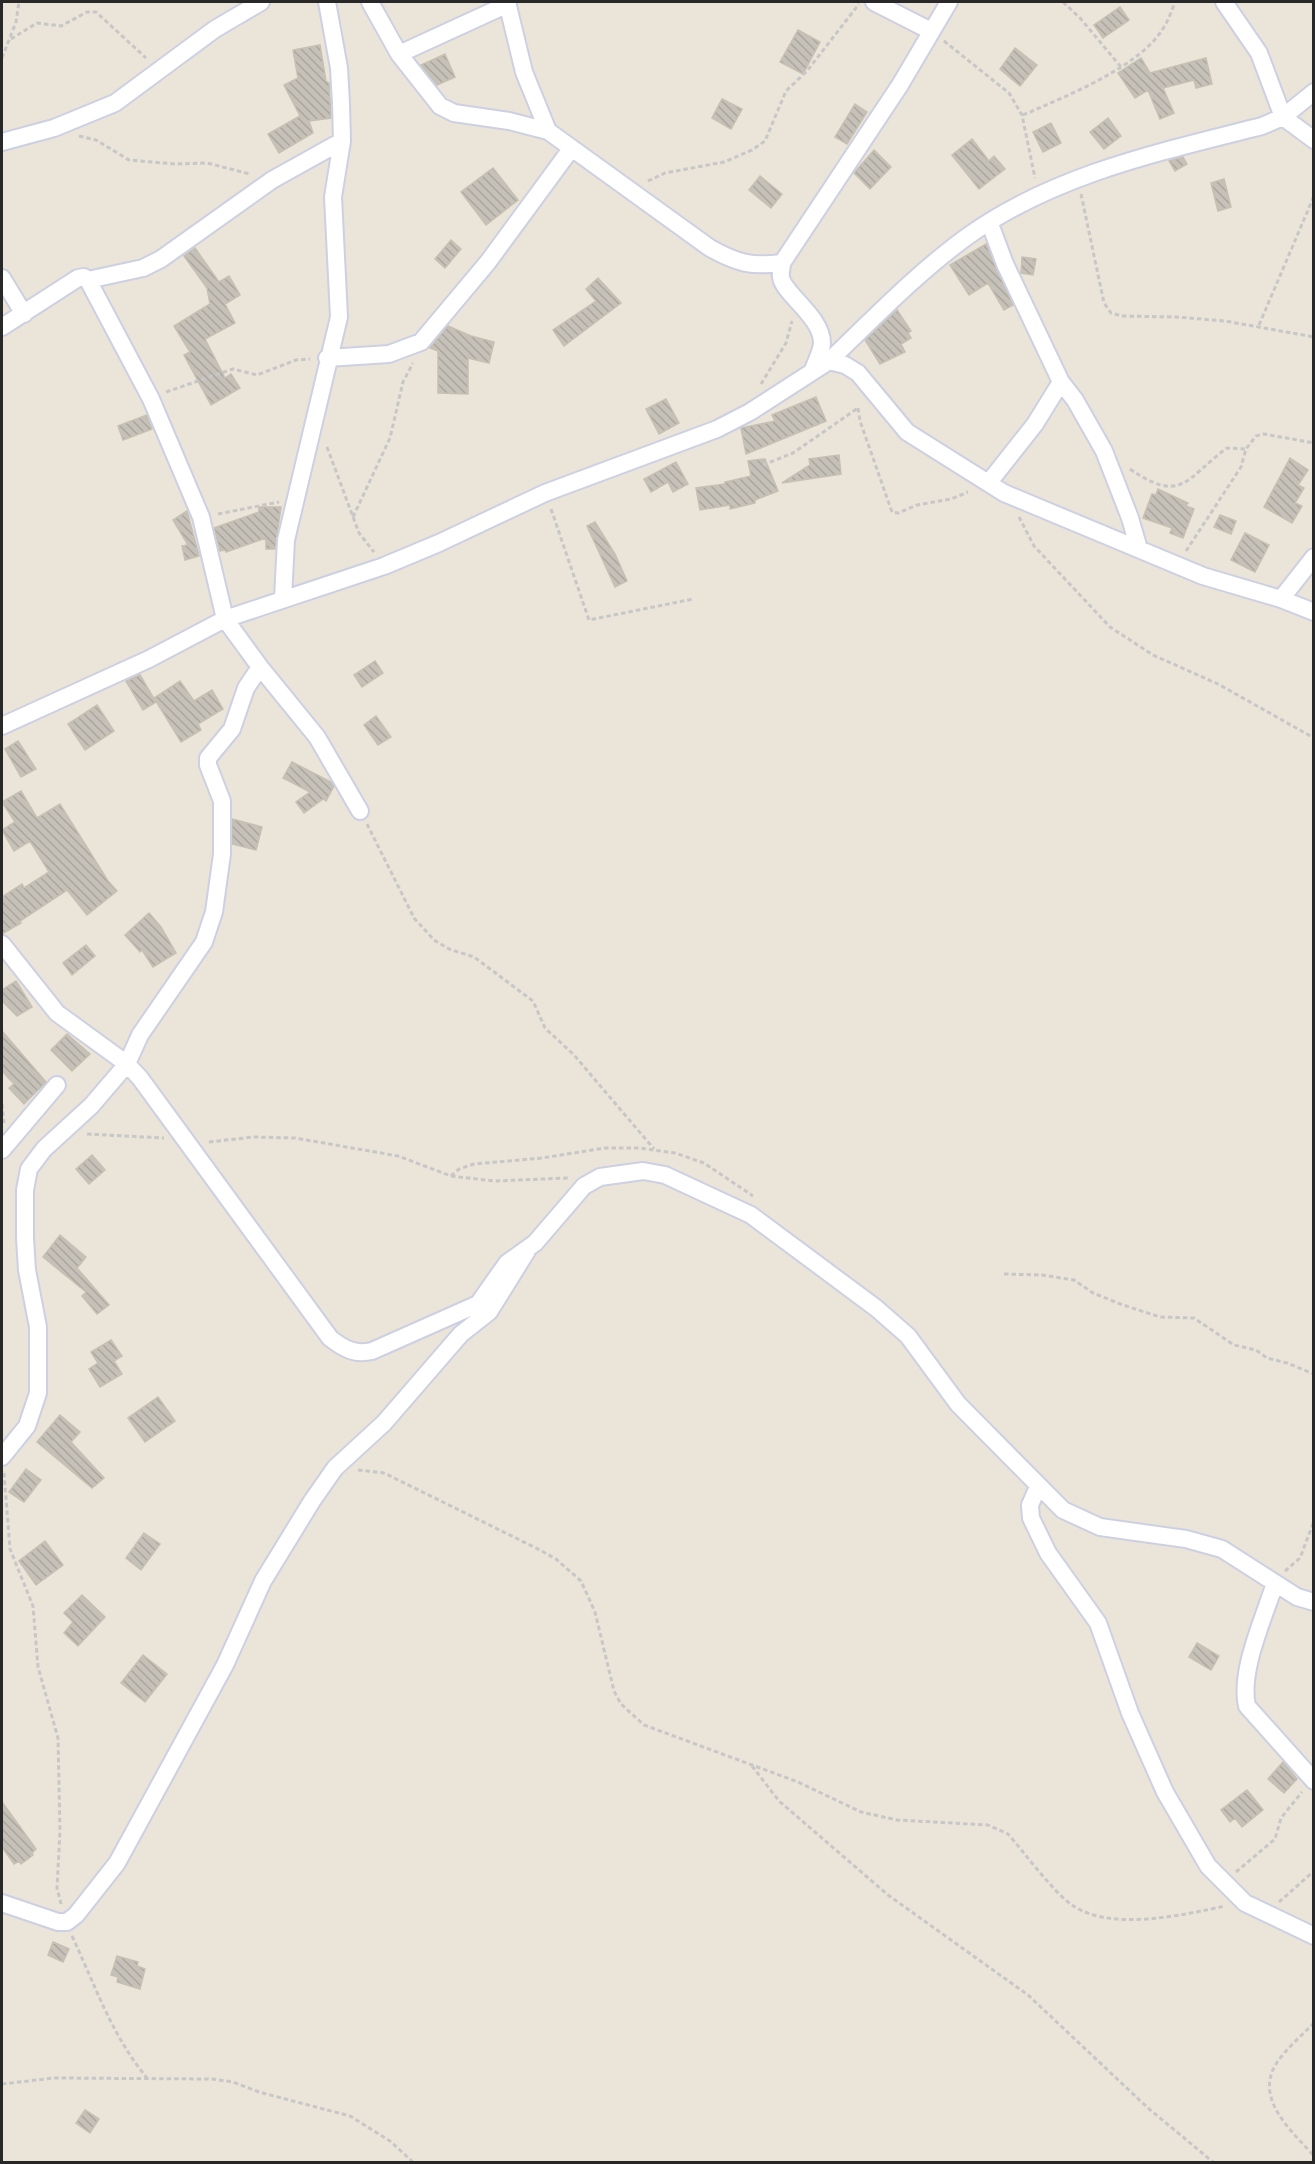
<svg xmlns="http://www.w3.org/2000/svg" width="1315" height="2164" viewBox="0 0 1315 2164" font-family="'Roboto Condensed',sans-serif">
	<style>
		.building { fill: url(#building-back-hatch); stroke: #c6c0b2; stroke-width: 1.5 }
		.lines { fill: none; stroke-linecap: round; stroke-linejoin: round }
		.street-casing { stroke: #cdd0e2; stroke-width: 20 }
		.path { stroke: #c7c7c7; stroke-width: 3; stroke-dasharray: 4.5 3; stroke-linecap: butt }
		.street { stroke: #fff; stroke-width: 16 }
	</style>
	<defs>
		<pattern id="building-back-hatch" width="6" height="6" patternUnits="userSpaceOnUse" patternTransform="scale(1.5)"><rect width="6" height="6" fill="#c6c1b8"/><path d="M-1 5l2 2M0 0l6 6M5-1l2 2" fill="none" stroke="#aaa69e"/></pattern>
	</defs>
	<rect width="100%" height="100%" fill="#ebe4d8"/>
	<path class="building" d="M1120,7L1129,20L1103,38L1094,25Z
		M798,30L820,42L803,74L780,62Z
		M320,45L326,81L329,83L331,118L309,121L313,133L279,153L268,134L300,116L284,85L298,78L293,50Z
		M1015,48L1037,65L1020,86L1000,69Z
		M445,54L455,77L437,85L421,65Z
		M1141,58L1150,73L1206,58L1212,84L1196,88L1194,80L1163,88L1174,113L1160,119L1148,90L1135,98L1118,73Z
		M722,99L742,109L731,129L712,118Z
		M855,104L867,112L847,144L835,137Z
		M1108,118L1121,136L1104,149L1090,132Z
		M1051,123L1061,143L1043,152L1033,132Z
		M972,139L989,161L994,156L1005,169L979,189L952,155Z
		M874,150L891,167L870,189L854,173Z
		M1183,157L1187,164L1175,171L1169,161Z
		M493,168L518,200L486,225L461,192Z
		M760,176L782,194L771,208L749,190Z
		M1224,179L1231,207L1218,211L1211,183Z
		M451,240L461,249L445,268L435,259Z
		M986,244L1013,305L1004,310L988,283L969,295L950,265Z
		M195,248L219,282L229,276L240,295L225,304L235,323L205,339L225,378L231,374L240,388L211,405L184,355L190,352L174,326L210,304L207,288L184,256Z
		M1022,257L1036,259L1033,275L1021,273Z
		M598,278L621,303L564,346L553,330L596,301L586,289Z
		M897,310L911,331L908,333L911,338L901,344L905,352L880,364L865,340Z
		M448,326L471,336L494,342L489,363L468,358V394L438,393V351L430,348Z
		M816,397L826,421L746,454L741,428L775,421L772,415Z
		M666,399L679,423L659,434L646,409Z
		M147,415L152,429L123,440L118,426Z
		M839,455L841,474L782,483L810,465L809,459Z
		M1290,458L1308,470L1298,485L1304,488L1295,503L1302,506L1292,523L1264,507Z
		M765,459L778,491L755,500V503L730,509V505L700,510L696,488L725,484V482L751,476L748,461Z
		M676,462L688,484L673,492L668,482L651,492L644,479Z
		M1158,489L1188,503L1186,506L1194,509L1183,538L1170,533L1172,528L1143,518L1152,494L1156,495Z
		M259,507H281L275,549H266V538L226,552L225,550L220,551L214,528L259,512Z
		M187,511L199,556L185,560L182,546L188,545L173,520Z
		M1220,515L1236,521L1231,534L1214,527Z
		M595,522L615,554L627,581L615,587L587,526Z
		M1245,533L1269,545L1255,572L1231,560Z
		M375,661L383,673L362,687L354,675Z
		M140,675L156,702L143,710L126,681Z
		M180,681L194,701L212,690L223,709L198,724L201,730L181,742L154,698Z
		M97,705L114,731L85,750L68,724Z
		M376,716L391,737L378,745L364,725Z
		M18,741L36,769L21,777L5,749Z
		M292,762L331,782L334,786L326,801L323,799L304,813L296,802L310,792L283,778Z
		M21,791L37,818L60,804L108,881L117,891L87,915L67,890L20,921L21,923L2,934V897L22,884L24,888L49,872L30,841L14,851L2,830L15,822L2,802Z
		M232,819L262,827L256,850L232,844Z
		M149,913L161,927L176,953L153,967L142,950L140,952L125,935Z
		M86,945L95,956L72,975L63,963Z
		M16,981L32,1007L17,1016L2,1001V990Z
		M2,1031L46,1082L24,1104L9,1088L14,1084L2,1071Z
		M67,1034L90,1054L72,1071L51,1050Z
		M92,1155L105,1170L89,1184L76,1169Z
		M60,1235L86,1257L77,1268L109,1305L97,1314L82,1296L86,1292L43,1257Z
		M111,1340L122,1356L114,1361L122,1374L100,1387L89,1369L98,1363L91,1352Z
		M158,1397L175,1421L145,1442L128,1418Z
		M60,1415L80,1432L71,1442L104,1478L92,1488L37,1442Z
		M26,1469L41,1480L24,1502L9,1492Z
		M144,1533L160,1544L141,1570L126,1558Z
		M45,1541L63,1565L36,1585L19,1561Z
		M82,1595L105,1617L78,1646L64,1633L73,1622L64,1613Z
		M1197,1643L1219,1656L1211,1670L1189,1657Z
		M143,1655L167,1674L145,1702L121,1683Z
		M1283,1762L1297,1779L1284,1793L1268,1779Z
		M1247,1790L1263,1810L1242,1827L1235,1818L1230,1822L1221,1810Z
		M2,1802L36,1849L32,1853L33,1855L21,1864L19,1861L14,1864L2,1847Z
		M53,1942L69,1949L63,1962L48,1955Z
		M117,1956L138,1962L137,1966L145,1969L140,1989L117,1982L118,1977L111,1975Z
		M85,2110L99,2119L90,2133L76,2123Z"/>
	<g class="lines">
		<g class="street-casing">
			<path id="street" d="M370,2L399,54L440,106L454,113L509,121L548,131L710,248C737,263 751,267 782,263
				M507,2L524,72L548,131
				M874,2L931,31
				M1224,2L1259,53L1283,117L1314,92
				M399,54L508,4
				M2,142L54,128L115,103L215,29L261,2
				M990,224L1005,264L1061,382L1075,400L1104,451L1130,518L1139,549
				M2,278L24,314
				M88,280L143,268L161,259L272,180L342,141
				M2,327L78,278L84,277L88,280L151,399L201,517L225,619L260,667L317,737L360,811
				M327,358L389,354L421,342L488,262L571,149
				M829,361C874,318 918,272 968,236C1055,174 1160,152 1262,126L1283,117L1314,140
				M813,370C816,362 821,352 822,344C823,317 783,294 781,277C780,273 782,268 782,263L900,85L949,2
				M990,481L1035,424L1061,382
				M283,598L286,540L339,317L333,197L342,141L341,103L339,68L327,2
				M1281,599L1314,557
				M2,726L149,659L225,619L384,566L439,543L545,493L717,429L750,412L829,361L845,365L858,373L907,432L1004,493L1203,576L1281,599L1314,612
				M2,944L57,1013L127,1064L140,1078L330,1338C344,1349 355,1355 372,1351L478,1304L507,1263L535,1243L584,1186L600,1177L643,1171L665,1175L751,1215L876,1308L908,1336L958,1404L1063,1510L1100,1527L1186,1539L1222,1549L1297,1597L1314,1602
				M2,1150L57,1085
				M2,1457L27,1426L38,1393V1327L27,1270L25,1238V1190L29,1169L44,1149L91,1106L127,1064L140,1035L204,942L214,912L222,854V801L208,765V758L232,729L246,688L260,667
				M1038,1487L1030,1505L1031,1518L1048,1553L1098,1623L1130,1713L1165,1792L1208,1866L1245,1903L1314,1936
				M1275,1583C1264,1618 1239,1671 1247,1706L1314,1781
				M2,1903L58,1922H67L76,1915L117,1863L225,1665L263,1581L312,1501L335,1468L384,1423L461,1334L489,1312L527,1251"/>
		</g>
		<path class="path" d="M1063,2L1080,18L1121,67
			M11,39L37,23L61,26L87,12H96L146,58
			M944,41L1009,93L1022,115L1035,178
			M2,58L16,22L19,2
			M1023,115C1064,97 1141,67 1164,27C1169,19 1172,10 1175,2
			M79,136L96,140L129,160L175,164L207,163L250,174
			M648,181L665,173L724,162L752,150L765,141L786,91L807,71L859,4
			M1081,194L1104,303L1111,313L1122,316L1176,317L1225,321L1314,337
			M1259,325L1314,196
			M761,384L786,343L792,321
			M166,392L233,369L257,375L296,360L310,359
			M858,408L860,421L892,512L898,513L917,505L951,499L968,492
			M327,447L359,533L374,552
			M763,465L793,453L858,408
			M1130,469C1182,505 1186,478 1227,448L1246,449
			M551,509L589,620L693,599
			M218,514L279,502
			M353,517L390,438L403,382L413,363
			M1019,517L1034,546L1110,627L1153,655L1218,684L1314,738
			M1186,551L1241,467L1246,449L1256,436L1264,434L1314,443
			M367,824L414,918L434,940L449,949L474,957L533,1001L545,1028L574,1055L654,1149
			M2,1104L4,1123
			M87,1134L164,1138
			M209,1142L254,1137L295,1138L398,1156L451,1176L494,1181L568,1178
			M451,1176L459,1169L474,1164L542,1158L605,1148H639L675,1153L704,1163L753,1196
			M1004,1274L1042,1275L1074,1280L1093,1293L1123,1305L1160,1317L1194,1318L1234,1345L1256,1350L1267,1358L1287,1363L1314,1374
			M358,1470L384,1473L536,1548L556,1559L581,1581L595,1612L614,1691L621,1704L644,1725L798,1782L861,1812L897,1820L988,1825L1008,1834C1024,1852 1054,1893 1072,1905C1111,1932 1182,1915 1225,1906
			M4,1473L10,1549L33,1606L38,1667L58,1738L60,1831L57,1888L61,1904
			M1285,1571L1300,1558L1314,1521
			M752,1766L779,1801L888,1895L1028,1995L1148,2108L1213,2162
			M1236,1872L1275,1839L1281,1818L1302,1792
			M1279,1902L1314,1871
			M72,1936C95,1985 112,2036 147,2078
			M1314,2023C1301,2036 1285,2050 1276,2064C1254,2100 1293,2132 1314,2156
			M2,2084L54,2078L212,2079L233,2082L259,2092L350,2116L390,2141L413,2162"/>
		<use href="#street" class="street"/>
	</g>
	<rect width="1315" height="2164" fill="none" stroke="#282828" stroke-width="6"/>
</svg>
